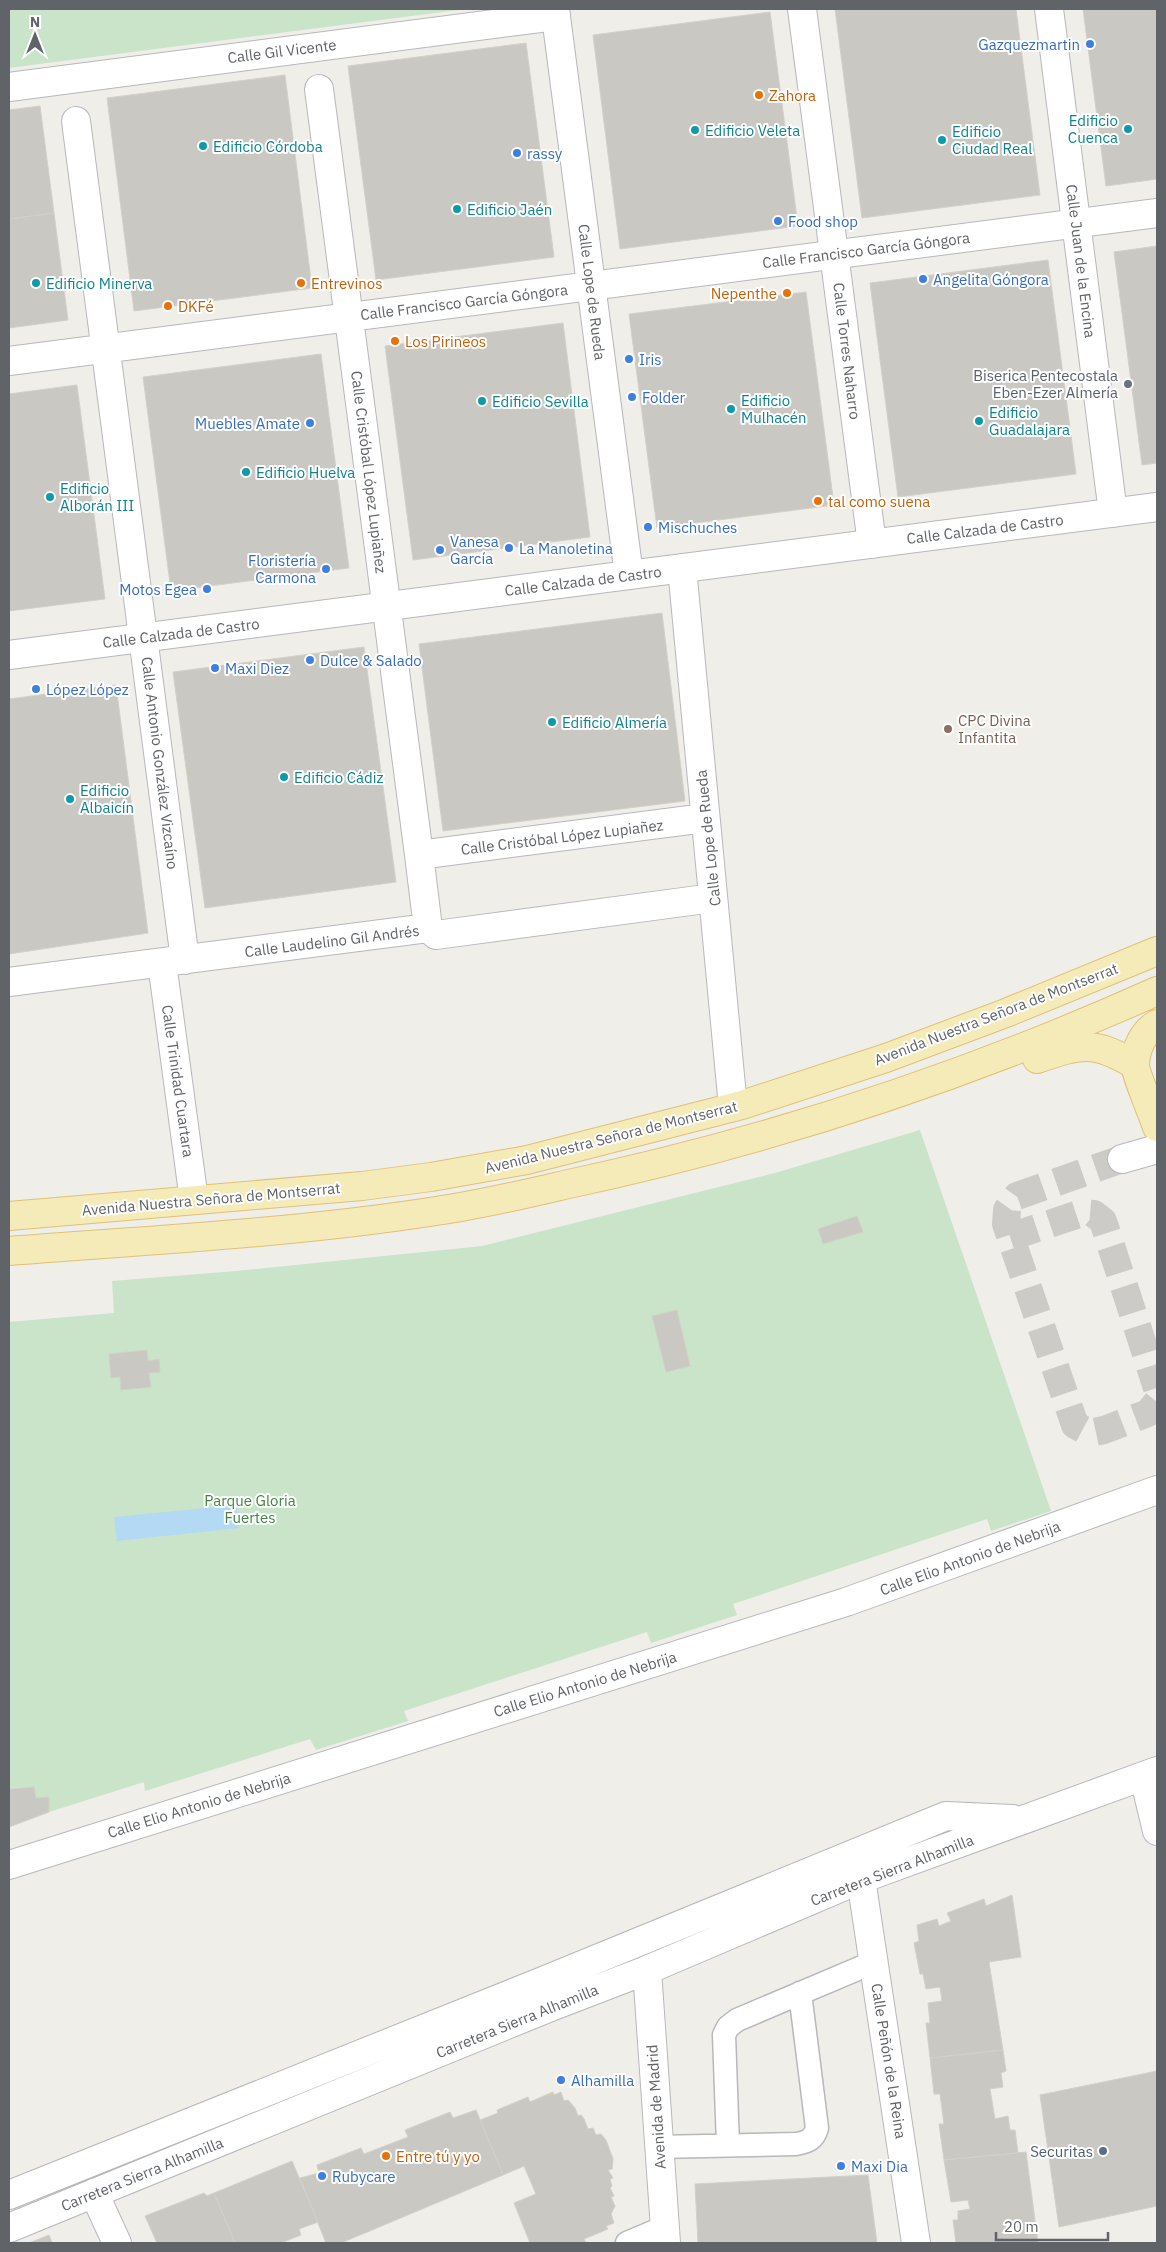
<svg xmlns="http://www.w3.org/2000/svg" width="1166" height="2252" viewBox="0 0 1166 2252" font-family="'IBM Plex Sans',sans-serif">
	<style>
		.green { fill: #c9e4c9 }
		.water { fill: #b4d9f5 }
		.building { fill: #c9c8c3; stroke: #d4d0c8 }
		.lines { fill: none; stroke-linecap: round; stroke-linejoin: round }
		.street-tunnel { stroke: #cccbc8; stroke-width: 28; stroke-dasharray: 28 14; stroke-linecap: butt }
		.lane-casing { stroke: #b6b8bb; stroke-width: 25 }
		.street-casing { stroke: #b6b8bb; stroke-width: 30 }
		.secondary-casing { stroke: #b5b7bb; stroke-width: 30 }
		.primary-casing { stroke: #e0c172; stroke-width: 30 }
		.lane { stroke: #fff; stroke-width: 22 }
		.street { stroke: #fff; stroke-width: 28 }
		.secondary { stroke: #fff; stroke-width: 28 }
		.primary { stroke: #f5ebb9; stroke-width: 28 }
		.shop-dot { fill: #3f7fe0; stroke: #fff; stroke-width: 2 }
		.food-dot { fill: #e8710a; stroke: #fff; stroke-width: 2 }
		.culture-dot { fill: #0f9aa8; stroke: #fff; stroke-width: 2 }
		.worship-dot { fill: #6b7280; stroke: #fff; stroke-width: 2 }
		.education-dot { fill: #8d6e63; stroke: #fff; stroke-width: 2 }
		.service-dot { fill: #5c6f8a; stroke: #fff; stroke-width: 2 }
		.labels { text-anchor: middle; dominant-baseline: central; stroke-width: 4; stroke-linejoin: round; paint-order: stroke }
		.shop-label { font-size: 15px; fill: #366cbe; stroke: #fff; text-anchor: start }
		.street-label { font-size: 15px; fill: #606367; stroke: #fff }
		.food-label { font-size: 15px; fill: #c56008; stroke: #fff; text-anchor: start }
		.culture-label { font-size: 15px; fill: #0d838f; stroke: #fff; text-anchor: start }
		.worship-label { font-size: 15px; fill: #5b616d; stroke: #fff; text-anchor: end }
		.education-label { font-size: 15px; fill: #785e54; stroke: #fff; text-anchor: start }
		.park-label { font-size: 15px; fill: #428445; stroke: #fff }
		.service-label { font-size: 15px; fill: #4e5e75; stroke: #fff; text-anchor: end }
	</style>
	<rect width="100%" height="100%" fill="#f0eee9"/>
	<path class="green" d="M9,9H466L9,68Z
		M920,1130L1051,1511L991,1531L987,1519L733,1604L737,1615L651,1643L647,1632L404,1711L408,1721L316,1750L310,1739L145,1791L144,1782L49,1812V1797L36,1798L34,1787L9,1788V1322L114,1313L112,1281L236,1271L482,1246L775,1173Z"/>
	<path class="water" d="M237,1505L239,1528L117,1541L114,1517Z"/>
	<path class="building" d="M835,9H1016L1040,195L862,218Z
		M1083,9H1157V179L1106,186Z
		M770,12L798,226L620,249L593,35Z
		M526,43L554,257L376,280L348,66Z
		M285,75L312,288L134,311L107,98Z
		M40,106L54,213L9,219V110Z
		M54,213L68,320L9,328V219Z
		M1157,246V463L1142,465L1114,252Z
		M1048,260L1076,474L898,497L870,283Z
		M806,292L834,505L657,528L629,314Z
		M563,323L590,537L413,560L385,346Z
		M321,354L349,568L171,591L143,377Z
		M77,385L105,599L9,611V394Z
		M662,613L685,801L443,831L419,644Z
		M364,647L396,882L205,908L173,672Z
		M116,685L148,933L9,954V699Z
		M857,1216L863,1232L823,1244L818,1229Z
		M677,1310L690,1366L666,1372L652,1316Z
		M147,1350L148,1361L159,1359L160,1372L149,1373L151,1387L121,1390L120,1377L111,1378L109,1354Z
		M34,1787L36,1798L49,1797V1812L9,1827V1789Z
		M1012,1895L1021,1957L989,1962L1003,2050L930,2058L926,2023H930L928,2003L942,2001L940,1987L926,1989L923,1974H920L914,1943L919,1941L917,1925L937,1919L939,1926L951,1921L947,1913L984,1899L986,1906Z
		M1003,2050L1006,2071L1001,2073L1003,2087L990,2089L995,2119L1008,2116L1010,2130H1015L1018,2153L944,2160L939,2124H944L940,2094H934L930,2058Z
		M1157,2071V2206L1059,2227L1040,2095Z
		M553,2092L554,2095L561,2092L564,2101L568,2100L575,2108L578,2116L581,2115L584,2119L588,2129L593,2128L596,2135L601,2134L606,2140L613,2159L612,2169L608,2170L613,2178L610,2179L612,2186L610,2188L614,2196L611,2197L615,2206L611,2214L614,2223L606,2226L608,2229L584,2239L586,2243H530L514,2203L536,2194L524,2166L503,2175L480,2120L498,2113L497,2110L528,2097L530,2102Z
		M476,2110L503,2175L341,2243H326L300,2178L319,2173L317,2165L361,2148L364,2154L408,2137L405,2130L450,2112L453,2118Z
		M1026,2152L1038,2243H956L953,2220H958V2211L970,2209L968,2200L951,2202L944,2160Z
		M292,2161L318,2222L299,2229L301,2235L281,2243H235L214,2193Z
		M868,2175L877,2243H698L695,2184Z
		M204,2193L207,2196L214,2193L235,2243H157L145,2216Z
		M49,2235L52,2243H29Z"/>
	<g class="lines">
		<path class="street-tunnel" d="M1122,1159L1017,1196L1007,1210L1006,1224L1075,1425L1090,1433L1104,1430L1148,1413L1157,1402V1392
			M1010,1237L1082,1213L1094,1214L1103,1221L1157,1388"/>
		<g class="lane-casing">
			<path id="lane" d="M728,2145L724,2035L728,2027L737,2020L874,1962
				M658,2147L796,2144C808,2142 814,2139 817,2128L800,1993
				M627,2243L665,2227"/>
		</g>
		<g class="street-casing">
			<path id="street" d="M802,9L872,544
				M1049,9L1113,513
				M9,87L556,16
				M319,89L419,855L705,818
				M76,121L185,960
				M9,361L1157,213
				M682,568L733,1107
				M629,575L1157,507
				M419,855L428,928
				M162,963L194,1200
				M9,982L428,928L436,935L713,898
				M1122,1159L1157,1149
				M1144,1777L1157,1831
				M9,1865L846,1602L1157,1490
				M861,1879L916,2243
				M647,1970L666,2243
				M94,2193L117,2243"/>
		</g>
		<g class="secondary-casing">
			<path id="secondary" d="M9,655L629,575L555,9
				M9,2195L543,1981L946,1816L1013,1819
				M9,2228L553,2006L647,1970L861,1879L1157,1771"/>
		</g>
		<g class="primary-casing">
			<path id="primary" d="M1157,1024C1143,1032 1136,1048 1135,1064C1135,1073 1153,1115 1157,1127
				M1037,1059C1081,1044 1094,1040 1135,1065
				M9,1216L362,1186L431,1177L527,1160L742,1105L886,1058L1006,1013L1157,951
				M9,1251C151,1240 295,1233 436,1211C479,1205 521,1195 564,1185C767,1142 968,1076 1157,991"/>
		</g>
		<use href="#lane" class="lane"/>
		<use href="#street" class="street"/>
		<use href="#secondary" class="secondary"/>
		<use href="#primary" class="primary"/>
	</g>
	<g class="shop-dot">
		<circle cx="1090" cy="44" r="5"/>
		<circle cx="517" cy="153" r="5"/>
		<circle cx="778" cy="221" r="5"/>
		<circle cx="923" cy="279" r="5"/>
		<circle cx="629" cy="359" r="5"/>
		<circle cx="632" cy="397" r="5"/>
		<circle cx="310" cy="423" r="5"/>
		<circle cx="648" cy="527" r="5"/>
		<circle cx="509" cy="548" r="5"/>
		<circle cx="440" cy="550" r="5"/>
		<circle cx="326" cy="569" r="5"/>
		<circle cx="207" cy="589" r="5"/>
		<circle cx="310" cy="660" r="5"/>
		<circle cx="215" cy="668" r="5"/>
		<circle cx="36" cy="689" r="5"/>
		<circle cx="561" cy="2080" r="5"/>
		<circle cx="841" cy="2166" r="5"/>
		<circle cx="322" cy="2176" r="5"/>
	</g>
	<g class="food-dot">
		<circle cx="759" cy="95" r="5"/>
		<circle cx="301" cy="283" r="5"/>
		<circle cx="787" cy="293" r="5"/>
		<circle cx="168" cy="306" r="5"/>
		<circle cx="395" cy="341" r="5"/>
		<circle cx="818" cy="501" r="5"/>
		<circle cx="386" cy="2156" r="5"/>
	</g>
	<g class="culture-dot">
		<circle cx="1128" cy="129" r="5"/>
		<circle cx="695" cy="130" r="5"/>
		<circle cx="942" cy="140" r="5"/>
		<circle cx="203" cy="146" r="5"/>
		<circle cx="457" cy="209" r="5"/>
		<circle cx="36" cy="283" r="5"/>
		<circle cx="482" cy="401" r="5"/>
		<circle cx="731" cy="409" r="5"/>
		<circle cx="979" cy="421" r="5"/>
		<circle cx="246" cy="472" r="5"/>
		<circle cx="50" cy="497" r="5"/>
		<circle cx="552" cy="722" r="5"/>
		<circle cx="284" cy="777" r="5"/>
		<circle cx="70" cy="799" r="5"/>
	</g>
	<circle class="worship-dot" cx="1128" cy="384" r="5"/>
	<circle class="education-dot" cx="948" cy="729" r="5"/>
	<circle class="service-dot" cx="1103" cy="2151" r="5"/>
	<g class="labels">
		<g class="shop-label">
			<text x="1080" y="44" text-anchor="end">Gazquezmartin</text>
			<text x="527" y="153">rassy</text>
			<text x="788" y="221">Food shop</text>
			<text x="933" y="279">Angelita Góngora</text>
			<text x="639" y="359">Iris</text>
			<text x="642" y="397">Folder</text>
			<text x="300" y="423" text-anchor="end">Muebles Amate</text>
			<text x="658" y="527">Mischuches</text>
			<text x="450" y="541">Vanesa<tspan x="450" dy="17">García</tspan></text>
			<text x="519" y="548">La Manoletina</text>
			<text x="316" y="560" text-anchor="end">Floristería<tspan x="316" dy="17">Carmona</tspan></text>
			<text x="197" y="589" text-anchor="end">Motos Egea</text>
			<text x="320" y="660">Dulce &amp; Salado</text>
			<text x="225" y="668">Maxi Diez</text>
			<text x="46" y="689">López López</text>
			<text x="571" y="2080">Alhamilla</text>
			<text x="851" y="2166">Maxi Dia</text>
			<text x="332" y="2176">Rubycare</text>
		</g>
		<g class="street-label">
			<text transform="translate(282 51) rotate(-7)">Calle Gil Vicente</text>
			<text transform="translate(866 250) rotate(-7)">Calle Francisco García Góngora</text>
			<text transform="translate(1081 261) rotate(83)">Calle Juan de la Encina</text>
			<text transform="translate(592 292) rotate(83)">Calle Lope de Rueda</text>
			<text transform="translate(464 302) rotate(-7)">Calle Francisco García Góngora</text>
			<text transform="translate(847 351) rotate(83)">Calle Torres Naharro</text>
			<text transform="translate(369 472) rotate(83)">Calle Cristóbal López Lupiañez</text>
			<text transform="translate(985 529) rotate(-7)">Calle Calzada de Castro</text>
			<text transform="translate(583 581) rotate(-7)">Calle Calzada de Castro</text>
			<text transform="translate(181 633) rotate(-7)">Calle Calzada de Castro</text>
			<text transform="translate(160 763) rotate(83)">Calle Antonio González Vizcaíno</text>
			<text transform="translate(562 837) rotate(-7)">Calle Cristóbal López Lupiañez</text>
			<text transform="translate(708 838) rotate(-96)">Calle Lope de Rueda</text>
			<text transform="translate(332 941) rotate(-7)">Calle Laudelino Gil Andrés</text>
			<text transform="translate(996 1014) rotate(-21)">Avenida Nuestra Señora de Montserrat</text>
			<text transform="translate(178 1081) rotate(82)">Calle Trinidad Cuartara</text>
			<text transform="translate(611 1137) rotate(-14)">Avenida Nuestra Señora de Montserrat</text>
			<text transform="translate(211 1199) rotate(-5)">Avenida Nuestra Señora de Montserrat</text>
			<text transform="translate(970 1558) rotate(-20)">Calle Elio Antonio de Nebrija</text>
			<text transform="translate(585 1684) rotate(-17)">Calle Elio Antonio de Nebrija</text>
			<text transform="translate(199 1805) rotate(-17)">Calle Elio Antonio de Nebrija</text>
			<text transform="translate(892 1870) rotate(-21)">Carretera Sierra Alhamilla</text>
			<text transform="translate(517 2021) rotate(-22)">Carretera Sierra Alhamilla</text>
			<text transform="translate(889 2061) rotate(81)">Calle Peñón de la Reina</text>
			<text transform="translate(656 2107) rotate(-94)">Avenida de Madrid</text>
			<text transform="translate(142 2174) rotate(-22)">Carretera Sierra Alhamilla</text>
		</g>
		<g class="food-label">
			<text x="769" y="95">Zahora</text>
			<text x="311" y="283">Entrevinos</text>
			<text x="777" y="293" text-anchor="end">Nepenthe</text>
			<text x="178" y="306">DKFé</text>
			<text x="405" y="341">Los Pirineos</text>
			<text x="828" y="501">tal como suena</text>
			<text x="396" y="2156">Entre tú y yo</text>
		</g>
		<g class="culture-label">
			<text x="1118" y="120" text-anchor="end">Edificio<tspan x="1118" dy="17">Cuenca</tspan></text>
			<text x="705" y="130">Edificio Veleta</text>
			<text x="952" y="131">Edificio<tspan x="952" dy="17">Ciudad Real</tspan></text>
			<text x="213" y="146">Edificio Córdoba</text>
			<text x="467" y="209">Edificio Jaén</text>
			<text x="46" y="283">Edificio Minerva</text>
			<text x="741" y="400">Edificio<tspan x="741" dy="17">Mulhacén</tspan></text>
			<text x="492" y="401">Edificio Sevilla</text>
			<text x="989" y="412">Edificio<tspan x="989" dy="17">Guadalajara</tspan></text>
			<text x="256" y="472">Edificio Huelva</text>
			<text x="60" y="488">Edificio<tspan x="60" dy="17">Alborán III</tspan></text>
			<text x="562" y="722">Edificio Almería</text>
			<text x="294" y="777">Edificio Cádiz</text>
			<text x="80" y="790">Edificio<tspan x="80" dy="17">Albaicín</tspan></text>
		</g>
		<g class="worship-label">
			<text x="1118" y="375">Biserica Pentecostala<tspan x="1118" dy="17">Eben-Ezer Almería</tspan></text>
		</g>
		<g class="education-label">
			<text x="958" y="720">CPC Divina<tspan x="958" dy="17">Infantita</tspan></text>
		</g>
		<g class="park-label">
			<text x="250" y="1500">Parque Gloria<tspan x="250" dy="17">Fuertes</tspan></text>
		</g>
		<g class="service-label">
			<text x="1093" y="2151">Securitas</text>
		</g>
	</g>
	<rect width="1166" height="2252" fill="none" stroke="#606367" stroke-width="20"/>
	<g transform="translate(35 35)" stroke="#ffffff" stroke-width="4" paint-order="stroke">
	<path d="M0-4L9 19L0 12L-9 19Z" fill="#606367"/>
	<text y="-8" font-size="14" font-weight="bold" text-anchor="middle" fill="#606367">N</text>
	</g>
	<path d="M996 2232v8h112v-8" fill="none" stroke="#606367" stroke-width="2.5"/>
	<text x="1004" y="2232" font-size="15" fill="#606367" stroke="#ffffff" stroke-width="4" paint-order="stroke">20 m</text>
</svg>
